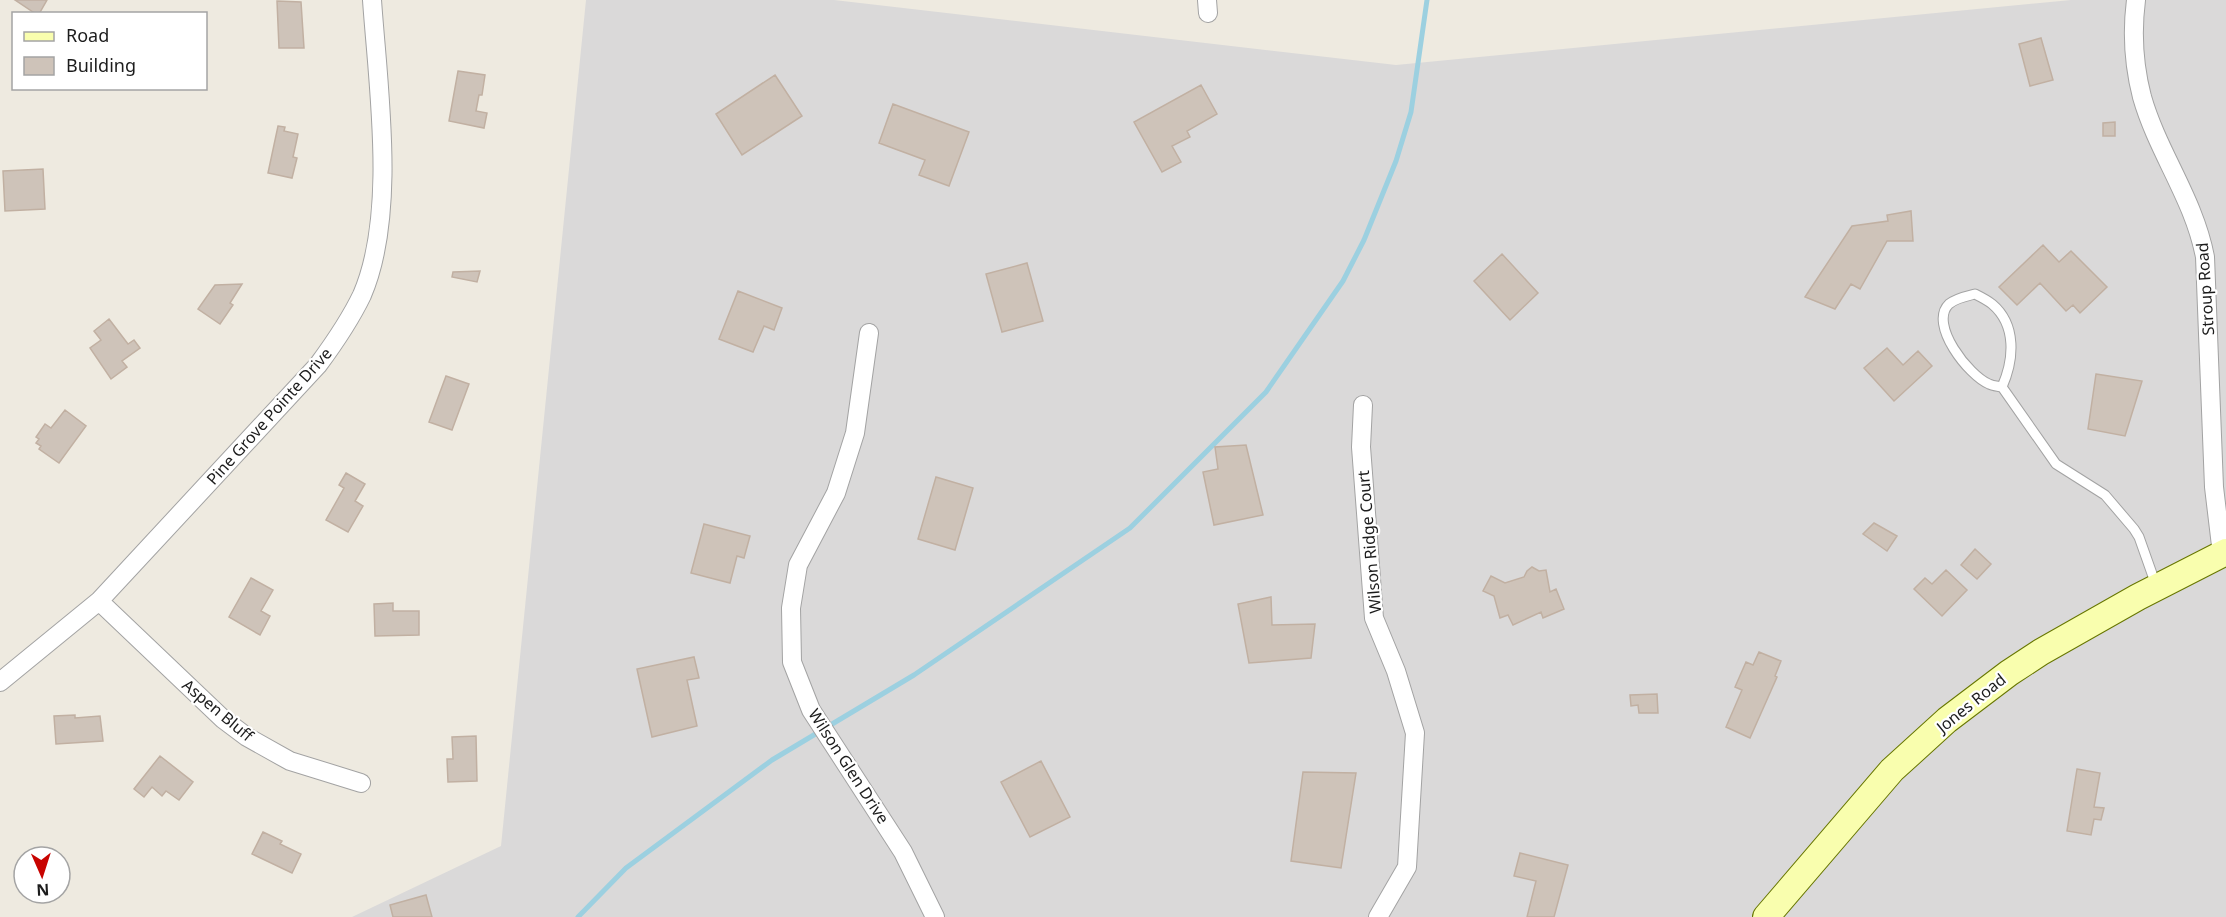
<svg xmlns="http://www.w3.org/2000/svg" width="2226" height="917" viewBox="0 0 2226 917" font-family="'Noto Sans',sans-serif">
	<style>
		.residential { fill: #dad9d9 }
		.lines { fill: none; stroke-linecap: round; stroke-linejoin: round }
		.stream { stroke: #9cd0e0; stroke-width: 5 }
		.building { fill: #cec3b9; stroke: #c1b0a2; stroke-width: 1.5 }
		.lane-casing { stroke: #a3a3a3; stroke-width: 11 }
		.street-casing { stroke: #a3a3a3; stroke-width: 20 }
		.secondary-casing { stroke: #677600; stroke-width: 28 }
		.lane { stroke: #fff; stroke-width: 9 }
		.street { stroke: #fff; stroke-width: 18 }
		.secondary { stroke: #f9feae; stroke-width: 26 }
		.labels { text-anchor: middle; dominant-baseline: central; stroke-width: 4.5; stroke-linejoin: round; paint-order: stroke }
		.street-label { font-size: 16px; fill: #1c1c1c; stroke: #fff }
	</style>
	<rect width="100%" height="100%" fill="#eeeae0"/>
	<path class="residential" d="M586,0H834L1396,65L2071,0H2226V917H352L501,846Z"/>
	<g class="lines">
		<path class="stream" d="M578,917L626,868L772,760L914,675L1130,528L1266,392L1343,281L1364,240L1396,161L1411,112L1427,0"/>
	</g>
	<path class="building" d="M15,0H47L39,14H36Z
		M277,1L301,2L304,48H279Z
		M2041,38L2053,80L2030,86L2019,44Z
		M458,71L485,75L482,95H479L476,111L487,113L484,128L449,121Z
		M775,75L802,116L742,155L716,114Z
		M1201,85L1217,114L1187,131L1190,137L1172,146L1181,162L1162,172L1134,122Z
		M893,104L969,132L949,186L919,175L925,160L879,143Z
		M2115,122V136H2103V123Z
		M278,126L285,127L284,131L298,134L293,157L297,158L292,178L268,173Z
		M43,169L45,209L5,211L3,171Z
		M1911,211L1913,241H1887L1860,289L1851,284L1835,309L1805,297L1852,226L1888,221L1887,215Z
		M2043,245L2059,262L2071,251L2107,287L2080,313L2073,305L2066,311L2040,283L2017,305L1999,287Z
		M1502,254L1538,293L1510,320L1474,281Z
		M1027,263L1043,321L1002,332L986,274Z
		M480,271L477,282L452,277L453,272Z
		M242,284L230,303L233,305L220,324L198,309L215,285Z
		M738,291L782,308L774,330L764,326L753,352L719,339Z
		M109,319L128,344L134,340L140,348L122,361L127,367L111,379L90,348L101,340L94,331Z
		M1887,348L1903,365L1918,351L1932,366L1894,401L1864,368Z
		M2096,374L2142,381L2125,436L2088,429Z
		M446,376L469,384L452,430L429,422Z
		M65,410L86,426L59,463L39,449L41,446L36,443L39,439L36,437L45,424L51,428Z
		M1246,445L1263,515L1214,525L1203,472L1218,469L1215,447Z
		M346,473L365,484L355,501L363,506L348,532L326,520L344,488L339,485Z
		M936,477L973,488L955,550L918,539Z
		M1874,523L1897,536L1887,551L1863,534Z
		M704,524L750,536L744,558L737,556L730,583L691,573Z
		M1975,549L1991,564L1977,579L1961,565Z
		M1532,567L1539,571L1546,570L1550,592L1556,589L1564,609L1543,618L1541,612L1513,625L1508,615L1500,618L1494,596L1483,591L1491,576L1505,583L1524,577L1527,571Z
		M1946,570L1967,590L1942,616L1914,589L1925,578L1932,584Z
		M251,578L273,590L261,611L270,616L260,635L229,617Z
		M1271,597L1272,625L1315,624L1311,658L1249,663L1238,604Z
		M393,603V611H419V635L375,636L374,604Z
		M1759,652L1781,661L1775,676L1777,677L1750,738L1726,727L1742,690L1735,687L1746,662L1753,665Z
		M694,657L699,678L687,680L697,726L652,737L637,669Z
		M1657,694L1658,713H1639L1638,705L1631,706L1630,695Z
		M75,715V718L100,716L103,741L56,744L54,716Z
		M476,736L477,781L448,782L447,759H453L452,737Z
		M160,756L193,782L179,800L166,791L162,796L152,787L144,797L134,789Z
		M1041,761L1070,817L1030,837L1001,782Z
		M2077,769L2100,773L2094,807L2104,808L2101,820L2094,819L2091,835L2067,831Z
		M1303,772L1356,773L1341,868L1291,861Z
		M263,832L282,841L280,844L301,854L292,873L252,854Z
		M1520,853L1568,865L1554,917H1527L1536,881L1514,876Z
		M426,895L432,917H393L390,905Z"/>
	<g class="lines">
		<g class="lane-casing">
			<path id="lane" d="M2002,387C2014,360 2017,325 1992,304C1987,300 1981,297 1975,294C1967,296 1956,298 1949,304C1928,324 1969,376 1989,384C1993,386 1998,386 2002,387L2056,464L2105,495L2134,529L2139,537L2156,585"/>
		</g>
		<g class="street-casing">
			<path id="street" d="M1207,0L1208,13
				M2136,0C2132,31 2134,66 2142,97C2158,153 2194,199 2205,257L2214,487L2222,554
				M869,333L855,433L836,493L798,565L791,608L792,662L811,710L903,852L935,917
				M1363,405L1361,447L1374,618L1396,671L1415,733L1407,867L1378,917
				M99,601L223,719L247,737L290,761L361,783
				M0,682L99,601L318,365C335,342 350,320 362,295C397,214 378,87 372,0"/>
		</g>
		<g class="secondary-casing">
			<path id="secondary" d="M1766,917L1892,770L1947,720L2009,673L2041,652L2138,597L2226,552"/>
		</g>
		<use href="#lane" class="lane"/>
		<use href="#street" class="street"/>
		<use href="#secondary" class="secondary"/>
	</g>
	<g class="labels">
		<g class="street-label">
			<text transform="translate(2205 289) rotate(-94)">Stroup Road</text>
			<text transform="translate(269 416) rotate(-48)">Pine Grove Pointe Drive</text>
			<text transform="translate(1369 542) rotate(-95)">Wilson Ridge Court</text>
			<text transform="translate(1971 703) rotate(-39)">Jones Road</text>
			<text transform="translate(218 710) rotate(40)">Aspen Bluff</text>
			<text transform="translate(849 766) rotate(57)">Wilson Glen Drive</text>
		</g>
	</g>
	<rect x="12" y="12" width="195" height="78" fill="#ffffff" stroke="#a4a4a4" stroke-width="1.5"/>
	<rect x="24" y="32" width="30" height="9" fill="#f9feae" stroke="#a4a4a4" stroke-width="1.5"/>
	<text x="66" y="42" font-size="18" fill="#1c1c1c">Road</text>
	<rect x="24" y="57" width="30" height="18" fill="#cec3b9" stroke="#a4a4a4" stroke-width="1.5"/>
	<text x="66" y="72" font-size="18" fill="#1c1c1c">Building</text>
	<g transform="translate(42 875) rotate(177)"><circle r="28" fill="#ffffff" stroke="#a4a4a4" stroke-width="1.5"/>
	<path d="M0-4.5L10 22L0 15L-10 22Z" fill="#c80300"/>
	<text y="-9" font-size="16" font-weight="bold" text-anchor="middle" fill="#1c1c1c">N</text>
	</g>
</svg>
